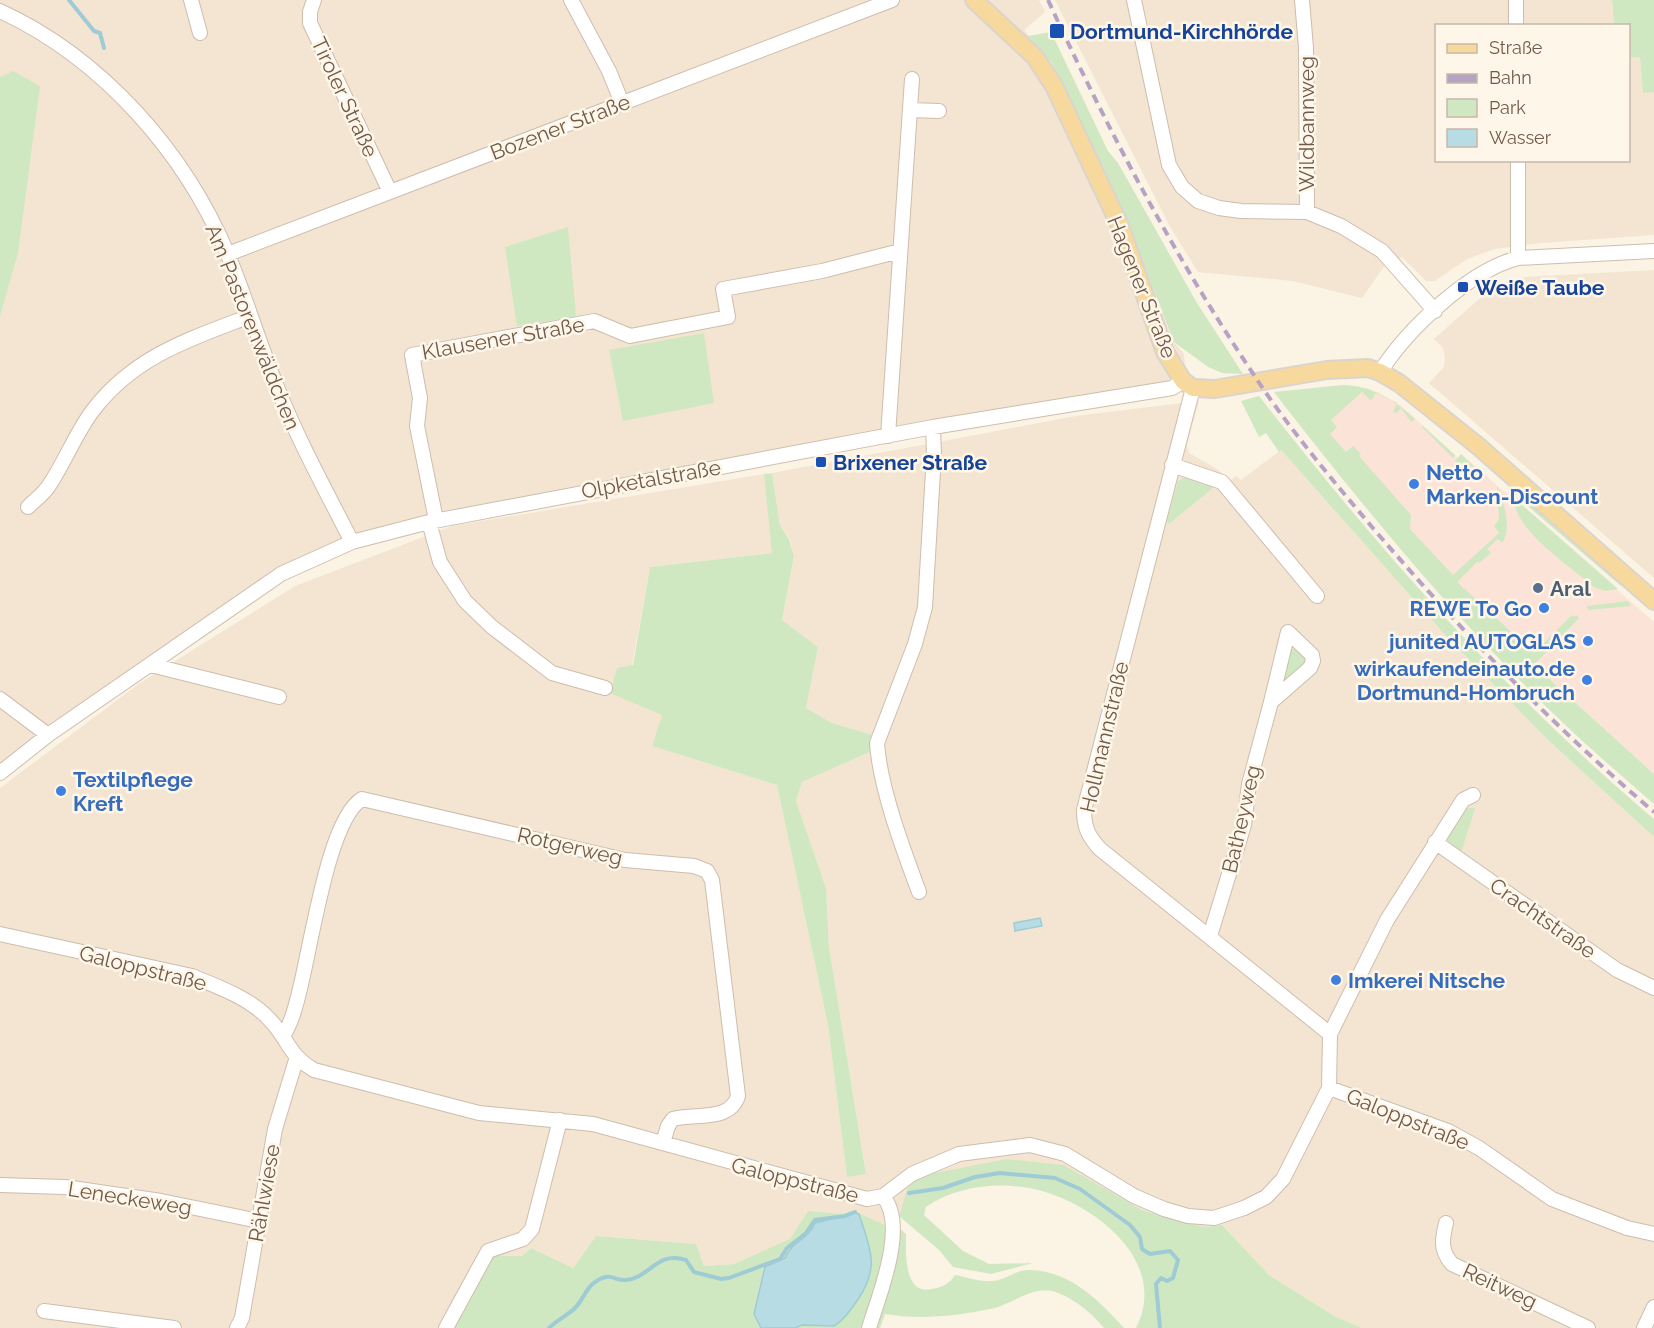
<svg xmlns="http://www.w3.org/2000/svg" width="1654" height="1328" viewBox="0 0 1654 1328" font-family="Raleway,sans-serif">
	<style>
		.residential { fill: #f3e5d1 }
		.commercial { fill: #fbe3d7 }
		.green { fill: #d0e8c2 }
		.water { fill: #b8dce4; stroke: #9fcbd5; stroke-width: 1.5 }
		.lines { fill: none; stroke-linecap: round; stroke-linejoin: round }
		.stream { stroke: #9fcbd5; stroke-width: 4 }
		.minor-casing { stroke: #cebdad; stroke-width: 16 }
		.major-casing { stroke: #dad4d0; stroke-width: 20 }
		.minor { stroke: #fff; stroke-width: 14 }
		.major { stroke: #f8d99d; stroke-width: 16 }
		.rail { stroke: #b6a2c4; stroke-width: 4; stroke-dasharray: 9 6; stroke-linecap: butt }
		.transit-dot { fill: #1a4fb4; stroke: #fef7e9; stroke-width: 2 }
		.shop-dot { fill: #3f7fe0; stroke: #fef7e9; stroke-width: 2 }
		.service-dot { fill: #5c6f8a; stroke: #fef7e9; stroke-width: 2 }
		.labels { text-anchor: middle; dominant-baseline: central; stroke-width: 5; stroke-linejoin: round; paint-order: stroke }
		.transit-label { font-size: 21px; font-weight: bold; fill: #164399; stroke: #fef7e9; text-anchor: start }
		.street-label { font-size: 21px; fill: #725a4a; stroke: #fef7e9 }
		.shop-label { font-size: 21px; font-weight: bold; fill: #366cbe; stroke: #fef7e9; text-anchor: start }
		.service-label { font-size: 21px; font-weight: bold; fill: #4e5e75; stroke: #fef7e9; text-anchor: start }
	</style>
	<rect width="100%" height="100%" fill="#fbf3e3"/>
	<path class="residential" d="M0,0H1039L1045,12L1024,30L1052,63L1122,208L1174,342L1184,354L1186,380L978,414L435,514L280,568L39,732L0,765Z
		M1055,0H1612L1614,25L1436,26V160H1628L1629,58L1640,57L1643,92H1654V235L1541,243L1495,249L1467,259L1435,281H1426L1402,257L1385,265L1362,298L1293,281L1198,272L1169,225Z
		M1654,270V578L1429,383L1444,367L1445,358L1443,348L1434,339L1478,300L1502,285L1525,277Z
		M1199,401L1187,445L1189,453L1217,469L1230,481L1236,476L1241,480L1281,450L1447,637L1550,742L1654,837V1328H1362L1336,1317L1269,1275L1222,1225L1204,1227L1142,1210L1064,1165L907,1189L899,1216L885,1225L852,1210L843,1214L808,1211L791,1239L734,1264L704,1266L696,1244L596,1236L573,1268L531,1248L522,1256H491L450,1328H0V788L140,683L295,586L452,526L764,474L773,553L650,567L632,665L662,715L652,746L777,785L828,1025L847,1177L866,1173L829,947L826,888L796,801L802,782L870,752L873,735L832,723L806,708L818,647L782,620L794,556L790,539L780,525L772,473L1076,416Z"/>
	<path class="commercial" d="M1367,388L1398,403L1458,458L1461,454L1654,622V774L1534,665L1457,584L1320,428Z"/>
	<path class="green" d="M1612,0H1654V92L1643,93L1640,57L1629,58L1628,26L1614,25Z
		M1051,32L1108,151L1118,163L1197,303L1243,374L1222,373L1208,367L1174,342L1122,208L1052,63L1028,36Z
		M13,71L40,86L18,253L0,316V77Z
		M568,227L576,317L517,326L505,247Z
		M704,333L714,403L623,421L609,350Z
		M1343,385C1373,386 1393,399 1415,419L1411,422L1401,408L1397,413L1393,412L1397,403L1376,393L1371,401L1362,392L1331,420L1337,427L1330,434L1346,452L1353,446L1361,454L1359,456L1411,515L1410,529L1453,575L1499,533L1494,526L1499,519L1497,487L1499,489C1504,505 1512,529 1502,543L1498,539L1487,549L1491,553L1479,563L1477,562L1457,582L1534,653L1572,615L1574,617L1577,615L1579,618L1534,665L1654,774V804C1622,776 1589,748 1559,719C1455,619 1362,506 1274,392Z
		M1259,396C1378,549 1506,694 1654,819V837L1550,742L1447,637L1281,450L1279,452L1266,433L1259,437L1241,401Z
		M1422,425L1455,455L1453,458L1422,427Z
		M1461,454L1483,475L1477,479L1470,477L1455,462Z
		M772,473L780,525L789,539L794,556L782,620L818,647L806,708L832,723L873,735L870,752L802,782L796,801L826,888L829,947L866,1174L847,1177L828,1025L777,785L652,746L662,715L610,693L617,668L633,665L650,567L772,553L764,474Z
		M1185,477L1214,487L1169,524L1167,521L1178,481Z
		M1525,499L1621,584V586L1523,502Z
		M1514,502L1521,504L1618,589L1605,591L1594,587C1569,565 1520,535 1514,502Z
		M1628,601L1631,606L1588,610L1587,606Z
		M1297,648L1306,658V665L1282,684L1290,650Z
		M1467,808H1475L1461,853L1449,844L1446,836Z
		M1006,1159L1064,1165L1142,1210L1204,1227L1222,1225L1269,1275L1336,1317L1362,1328H1136C1171,1259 1089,1199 1029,1188C995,1182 955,1187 926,1207L924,1215L963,1251L989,1264L1033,1263L991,1274L953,1267L939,1250L899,1216L907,1189L920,1176Z
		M852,1210L885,1225L887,1240L868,1328H450L490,1256H522L531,1248L573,1268L596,1236L696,1244L704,1266L734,1264L790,1239L808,1211L843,1214Z
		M900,1229L906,1234C906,1251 903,1296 932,1289C943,1287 949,1284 955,1275C966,1277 980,1282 992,1281C1004,1281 1014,1271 1027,1270C1068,1269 1099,1300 1124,1328H1104C1092,1313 1071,1296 1052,1291C1032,1286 1009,1306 990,1309C955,1316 920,1320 885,1314L880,1328H875L897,1230Z"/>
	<path class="water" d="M1040,918L1042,926L1015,931L1014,923Z
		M856,1213L859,1214C870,1249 880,1265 859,1298C851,1309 845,1319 834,1326L802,1325L795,1328H761L754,1314L765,1267L785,1258C791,1242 808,1240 815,1223Z"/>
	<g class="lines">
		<path class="stream" d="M69,0L94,31L100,33L104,48
			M909,1193L943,1188L975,1177L1000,1173L1055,1178L1080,1189L1130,1225L1140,1237L1142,1249L1150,1254L1170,1251L1178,1260L1173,1278L1167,1281L1161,1278L1156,1284L1160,1328
			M549,1328C557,1320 568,1315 575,1308C583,1300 586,1288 595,1282C612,1271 613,1281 626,1280C650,1278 657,1250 686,1260L694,1272L721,1279L729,1278L780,1259L787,1248L806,1233L815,1220L845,1216L855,1212"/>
		<g class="minor-casing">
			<path id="minor" d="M191,0L200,33
				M314,0L310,12V23L390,192
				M571,0L609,71L622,103
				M1134,0L1169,165L1182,187L1198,201L1219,208L1241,211L1307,212L1341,226L1382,251L1435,311
				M1302,0L1306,48L1307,212
				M1516,0V26
				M0,11C102,58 185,152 228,255C246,298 259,343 277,387C298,440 326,491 352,542
				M911,110L939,111
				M228,254L892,0
				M1518,258V160
				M1380,372C1407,330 1468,271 1518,258L1654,251
				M1193,388L1084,810C1084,827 1088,836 1100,849L1330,1034L1329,1088
				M888,436L912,79
				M1172,465L1222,482L1317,596
				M28,507C35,500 45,493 50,484C66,460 76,432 94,409C135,356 190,339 250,316
				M436,520L417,426L420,398L412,355L594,321L630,336L728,317L723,289L822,271L900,251
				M429,522L440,562L465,601L492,627L552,673L605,688
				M151,665L279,697
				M0,699L48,735
				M0,773L48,735L281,574L352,542L429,522L933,427L1172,388L1183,381
				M1435,842L1617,970L1654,988
				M919,892C903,849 880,788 877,743L915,644L925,607L934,454L933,427
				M0,934L192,976C218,987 250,998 269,1019C289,1039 287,1054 314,1070L479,1113L593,1124L867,1199L883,1196L912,1174L959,1154L1030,1145L1065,1154L1134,1196L1164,1209L1188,1216L1214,1218L1244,1208L1266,1197L1283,1179L1329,1088L1448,1131L1479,1148L1552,1199L1627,1228L1654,1234
				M1210,936L1244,825L1249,784L1271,702L1310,668L1313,661L1312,655L1288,632L1271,702
				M1330,1034L1387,920L1463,800L1473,795
				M283,1037C287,1029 292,1020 294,1011C309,968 325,821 362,799L625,860L694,866L707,871L712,880L738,1096C730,1122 695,1113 673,1119L668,1126L663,1143
				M0,1185L65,1187L161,1201L259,1221
				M1446,1223C1442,1240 1440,1250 1452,1264L1588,1328
				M44,1311L174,1328
				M237,1328L242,1318L275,1129L296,1060
				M446,1328L488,1251L523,1239L532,1229L560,1120
				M869,1328C879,1295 908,1226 883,1196
				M1644,1328L1654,1307"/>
		</g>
		<g class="major-casing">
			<path id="major" d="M974,0L1035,57L1054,86L1120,226L1165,352L1183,381L1193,388L1215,389L1327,370L1368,368L1380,372L1399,383L1478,446L1654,601"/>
		</g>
		<use href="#minor" class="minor"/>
		<use href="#major" class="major"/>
		<path class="rail" d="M1048,0C1107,128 1172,252 1250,369C1286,425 1330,477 1372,527C1459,629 1552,725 1654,812"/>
	</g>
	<g class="transit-dot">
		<rect x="1049" y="23" width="16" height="16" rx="3"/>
		<rect x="1457" y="281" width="12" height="12" rx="3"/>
		<rect x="815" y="456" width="12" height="12" rx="3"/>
	</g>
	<g class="shop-dot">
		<circle cx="1414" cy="484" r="6"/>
		<circle cx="1544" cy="608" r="6"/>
		<circle cx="1588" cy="641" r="6"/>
		<circle cx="1587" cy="680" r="6"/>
		<circle cx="61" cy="791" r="6"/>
		<circle cx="1336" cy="980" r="6"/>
	</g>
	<circle class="service-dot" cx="1538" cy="588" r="6"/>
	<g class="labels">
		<g class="transit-label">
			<text x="1070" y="31">Dortmund-Kirchhörde</text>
			<text x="1475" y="287">Weiße Taube</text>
			<text x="833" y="462">Brixener Straße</text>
		</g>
		<g class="street-label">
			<text transform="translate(345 97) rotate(65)">Tiroler Straße</text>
			<text transform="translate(1306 124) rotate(-90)">Wildbannweg</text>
			<text transform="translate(560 127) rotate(-21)">Bozener Straße</text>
			<text transform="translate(1142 287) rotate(68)">Hagener Straße</text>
			<text transform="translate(253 327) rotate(68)">Am Pastorenwäldchen</text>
			<text transform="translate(503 338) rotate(-10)">Klausener Straße</text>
			<text transform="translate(651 479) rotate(-10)">Olpketalstraße</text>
			<text transform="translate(1104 737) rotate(-77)">Hollmannstraße</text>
			<text transform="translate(1241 819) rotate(-77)">Batheyweg</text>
			<text transform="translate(570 846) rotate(13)">Rotgerweg</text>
			<text transform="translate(1543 918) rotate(35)">Crachtstraße</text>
			<text transform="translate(143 968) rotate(14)">Galoppstraße</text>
			<text transform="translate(1408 1119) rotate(22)">Galoppstraße</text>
			<text transform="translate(795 1180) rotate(14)">Galoppstraße</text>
			<text transform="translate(264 1193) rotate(-80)">Rählwiese</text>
			<text transform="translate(130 1198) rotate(9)">Leneckeweg</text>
			<text transform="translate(1500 1286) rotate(25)">Reitweg</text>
		</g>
		<g class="shop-label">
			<text x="1426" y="472">Netto<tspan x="1426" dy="24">Marken-Discount</tspan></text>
			<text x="1532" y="608" text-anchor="end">REWE To Go</text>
			<text x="1576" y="641" text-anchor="end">junited AUTOGLAS</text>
			<text x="1575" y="668" text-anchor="end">wirkaufendeinauto.de<tspan x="1575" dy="24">Dortmund-Hombruch</tspan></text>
			<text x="73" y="779">Textilpflege<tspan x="73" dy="24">Kreft</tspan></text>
			<text x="1348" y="980">Imkerei Nitsche</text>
		</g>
		<g class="service-label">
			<text x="1550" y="588">Aral</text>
		</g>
	</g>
	<rect x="1435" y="24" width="195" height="138" fill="#fef7e9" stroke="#c6b8a9" stroke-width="1.5"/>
	<rect x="1447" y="44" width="30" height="9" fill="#f8d99d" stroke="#c6b8a9" stroke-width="1.5"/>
	<text x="1489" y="54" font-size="18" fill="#725a4a">Straße</text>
	<rect x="1447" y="74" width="30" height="9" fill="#b6a2c4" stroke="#c6b8a9" stroke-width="1.5"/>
	<text x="1489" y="84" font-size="18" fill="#725a4a">Bahn</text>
	<rect x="1447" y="99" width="30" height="18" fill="#d0e8c2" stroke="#c6b8a9" stroke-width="1.5"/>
	<text x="1489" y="114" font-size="18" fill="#725a4a">Park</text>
	<rect x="1447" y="129" width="30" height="18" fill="#b8dce4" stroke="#c6b8a9" stroke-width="1.5"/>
	<text x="1489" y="144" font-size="18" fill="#725a4a">Wasser</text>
</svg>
